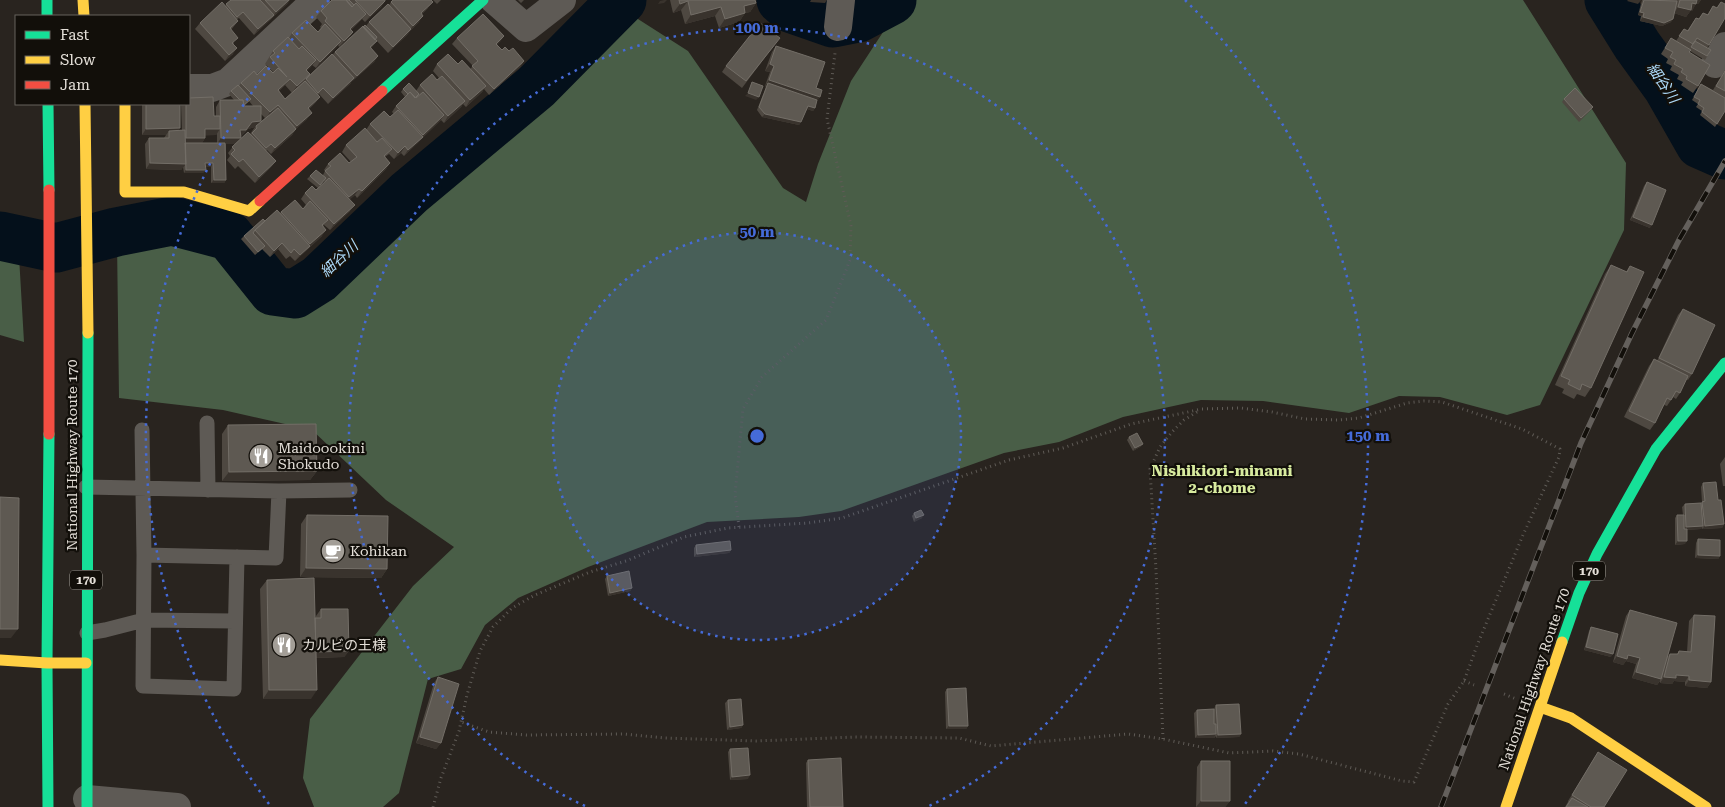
<svg xmlns="http://www.w3.org/2000/svg" width="1725" height="807" viewBox="0 0 1725 807" font-family="'Roboto Serif','Noto Sans JP',serif">
	<style>
		.forest { fill: #495e47 }
		.lines { fill: none; stroke-linecap: round; stroke-linejoin: round }
		.river { stroke: #04101b; stroke-width: 49 }
		.path { stroke: #5f5b56; stroke-width: 3; stroke-dasharray: 1 4; stroke-linecap: butt }
		.lane { stroke: #5e5a55; stroke-width: 15 }
		.street { stroke: #5e5a55; stroke-width: 28 }
		.fast { stroke: #16e098; stroke-width: 11 }
		.slow { stroke: #ffcf43; stroke-width: 11 }
		.jam { stroke: #f24e42; stroke-width: 11 }
		.rail-casing { stroke: #64605c; stroke-width: 5.5 }
		.rail { stroke: #120f0a; stroke-width: 4; stroke-dasharray: 11; stroke-linecap: butt }
		.wall { fill: #4e4841; fill-rule: evenodd }
		.shaded-wall { fill: #39332d }
		.building { fill: #5e5952; stroke: #736e67 }
		.ring { fill: none; stroke: #456bd8; stroke-width: 2.5; stroke-dasharray: 2.5 5 }
		.labels { text-anchor: middle; dominant-baseline: central; stroke-width: 4.5; stroke-linejoin: round; paint-order: stroke }
		.shield { fill: #120f0a; stroke: #a5a19a; stroke-width: 1 }
		.shield-label { font-size: 12px; font-weight: bold; fill: #e4dfd8 }
		.poi-label { font-size: 14px; fill: #e4dfd8; stroke: #120f0a; text-anchor: start }
		.street-label { font-size: 14px; fill: #e4dfd8; stroke: #120f0a }
		.water-label { font-size: 15px; font-style: italic; fill: #abd7f6; stroke: #120f0a }
		.neighbourhood-label { font-size: 15px; font-weight: bold; fill: #d8eb9f; stroke: #120f0a }
		.centre { fill: #456bd8; stroke: #120f0a; stroke-width: 2.5 }
		.ring-label { font-size: 15px; text-anchor: middle; font-weight: bold; fill: #456bd8; stroke: #120f0a; stroke-width: 4.5; stroke-linejoin: round; paint-order: stroke }
	</style>
	<rect width="100%" height="100%" fill="#29241f"/>
	<path class="forest" d="M904,0H1523L1626,163L1624,230L1540,405L1507,415L1440,397L1399,396L1349,413L1263,401L1201,400L1123,417L1059,442L1004,453L841,511L799,517L707,522L588,567L518,598L485,625L461,669L428,679L399,793L383,807H314L303,778L310,719L413,586L454,547L386,500L312,430L223,410L119,398L117,241L171,230L226,252L269,301L295,303L324,285L416,194L541,92L627,12L688,51L783,188L806,202L818,164L851,81Z
		M0,246L19,256L24,342L0,335Z"/>
	<g class="lines">
		<path class="river" d="M781,0L790,8L833,23L858,18L892,0
			M1609,0L1637,45L1668,88L1700,144L1725,155
			M0,236L56,248L116,232L172,221L229,236L273,291L295,294L319,279L409,193L536,87L622,0"/>
		<path class="path" d="M739,527L735,495L743,409L762,377L826,320L850,260L851,226L827,119L835,53
			M1464,681L1474,685
			M1504,694L1516,699
			M1163,739L1156,570L1150,469L1160,447L1172,432L1184,420L1200,410
			M433,807L441,778L459,731L467,695L480,651L493,627L512,608L535,595L590,572L626,561L684,537L728,528L808,523L842,518L1009,460L1063,448L1131,424L1202,409L1241,408L1272,412L1305,419L1339,420L1359,418L1407,403L1424,401L1442,402L1522,429L1560,449L1559,457L1523,535L1478,643L1464,681L1448,704L1414,782L1402,781L1299,754L1273,751L1229,753L1163,739L1128,734L991,746L959,738L855,737L756,741L665,738L624,734L526,735L489,732L461,722"/>
		<path class="lane" d="M207,423L208,490
			M142,430L144,555L143,686L234,689L237,557
			M86,487L279,491L276,558L144,555
			M279,491L350,490
			M87,633L105,630L144,620L235,621"/>
		<path class="street" d="M494,0L526,28L562,0
			M838,27L841,0
			M1715,64L1725,46
			M189,88H212L228,82L316,0
			M87,799L177,807"/>
		<path class="fast" d="M47,0V16
			M382,91L483,0
			M48,104L49,190
			M1562,642L1579,593L1597,554L1656,449L1725,363
			M48,807L47,663L49,434
			M87,807L88,333"/>
		<path class="slow" d="M83,0L84,16
			M85,104L88,333
			M125,104V192H184L249,211L260,201
			M0,660L47,663H86
			M1540,707L1571,718L1706,807
			M1506,807L1562,642"/>
		<path class="jam" d="M49,190V434
			M260,201L382,91"/>
		<g class="rail-casing">
			<path id="rail" d="M1441,807L1581,443L1632,333L1679,240L1725,161"/>
		</g>
		<use href="#rail" class="rail"/>
	</g>
	<path class="wall" d="M231,0H290L287,4L254,35L239,18L237,19L238,21L231,30L234,44L233,54L225,61L195,29L200,23L225,6Z
		M332,0H385V1L381,7L365,22L362,19L351,30L353,32L349,38L339,47L338,45L316,68L312,65L307,71L310,74L307,78L332,55L335,52L363,27L366,26L369,22L389,5L391,2L428,8L422,14L419,22L411,30L407,35L388,53L376,40L377,41L371,48L378,56L374,62L352,81L350,84L328,104L319,94L318,95L320,97L315,103L309,109L307,119L296,129L292,135L271,154L267,150L266,151L276,161L271,167L255,183L238,166L235,169L227,160L230,156L228,153L235,144H226V180L224,183H211V167H206L203,173H184L183,167L181,170L146,169L145,144L149,138H164L166,135H142V104H180L178,131L182,130L181,104H189L214,116H216V107L220,100H234L229,94L231,91L239,86L241,83L257,75L274,73L265,64L273,51L289,38L292,33L318,32L321,28L320,27L322,24L316,17L321,11ZM285,85L292,93L285,99L279,91ZM249,101L253,106H244ZM261,114L265,118L259,124ZM255,127L250,134L238,142L241,136L248,129ZM217,133V143H202L205,138V135H216Z
		M433,0H441L437,4Z
		M518,0H524L521,3Z
		M670,0H755L756,3L750,12L745,13L739,22L719,28L715,16L685,24L681,10L673,13Z
		M1642,0H1701L1698,4L1696,3L1692,11L1691,10L1686,17L1674,13L1671,22L1662,26L1640,21L1641,16L1638,15Z
		M1721,2L1709,45L1707,48L1711,50L1705,60L1690,51L1689,52L1698,86L1693,93L1681,85L1683,82L1677,79L1679,75L1670,70L1672,66L1666,63L1668,59L1661,54L1671,38L1676,41L1684,29L1687,31L1696,18L1699,19L1703,13L1707,15L1713,6L1717,8Z
		M504,36L497,45L502,50L509,51L524,61L520,67L489,95L484,89L482,92L466,107L463,104L461,107L444,123L441,120L404,156L401,153L394,159L389,154L385,157L390,163L386,169L357,198L355,195L350,199V211L330,230L324,225L323,226L322,236L295,261L290,256L286,259L278,249L270,257L262,249L255,255L241,239L244,236L265,221L280,213L281,212L303,209L306,205L301,199L305,193L316,190L325,182L324,181L318,188L307,179L310,176L323,175L325,171L324,170L328,164L349,163L351,162L342,152L346,145L377,142L366,130L370,124L390,117L394,114L392,112L396,106L405,97L401,92L403,89L416,91L420,85L437,80L439,78L433,71L437,64H458L470,69L473,66L452,44L457,38Z
		M775,44L742,88L722,72L726,66Z
		M776,46L816,88L817,100L815,108L813,111L807,109L799,125L762,117L757,110L766,87L765,86L770,72L765,71L772,52Z
		M1725,70V111L1715,127L1700,115L1702,111L1696,107L1698,104L1692,100L1701,84L1713,90Z
		M1564,99L1593,107L1591,110L1579,122L1562,102Z
		M1647,182L1650,228L1630,220L1644,186Z
		M1611,265L1626,272L1630,266L1591,388L1585,397L1577,394L1574,399L1562,393L1564,389L1555,385L1605,274Z
		M1683,309L1692,374L1688,380L1686,379L1680,393L1676,399L1673,397L1667,406L1664,405L1655,423L1650,430L1624,417L1649,366L1654,359L1657,361L1678,315Z
		M228,425L317,471L310,480L222,481V434Z
		M1129,437L1143,444L1140,447L1133,451L1127,440Z
		M1725,457V486H1723L1720,464Z
		M1703,483L1718,500L1724,524L1722,528L1702,529V527L1701,529L1687,530L1685,544L1675,545V518L1677,515H1683L1682,507L1685,504L1701,503L1702,502L1701,487Z
		M914,513L922,518L914,522L912,516Z
		M307,515L387,569L381,578L300,577L301,524Z
		M1698,539L1720,556L1718,559L1695,558L1696,543Z
		M696,545L731,550L729,553L694,557V548Z
		M607,576L632,588L630,591L608,596L605,579Z
		M267,580L315,618H316V616L321,609L349,651L344,657L316,658L311,699H263L260,589Z
		M1630,610L1668,656L1670,654H1677L1679,651L1687,652L1689,621L1694,615L1711,682L1707,688L1685,686V682L1674,681L1672,684L1660,683V681L1657,685L1632,678L1636,664L1626,661L1623,665L1613,662L1626,616Z
		M1591,627L1611,657L1584,650L1589,631Z
		M438,677L441,743L436,749L416,743L434,683Z
		M947,689L968,726L966,729H946L945,692Z
		M728,700L743,725L741,728L727,730L725,703Z
		M1216,705L1241,734L1239,737L1216,738V736L1214,738H1195L1194,713L1197,710L1214,709Z
		M730,749L748,779L730,780L728,752Z
		M1598,752L1604,807H1565L1568,802V801Z
		M808,760L843,807H807L806,763Z
		M1201,761L1230,801L1225,807H1196L1197,767Z"/>
	<path class="shaded-wall" d="M289,0H290L287,4L272,18L276,12Z
		M664,0H667L664,3L658,4L660,1Z
		M811,0H827L825,3L810,2Z
		M1628,0H1641L1638,4L1627,1Z
		M1695,0H1701L1698,4L1694,2Z
		M385,1L381,7L365,22L370,16Z
		M688,1L681,10L673,13L680,4Z
		M433,2L428,8L416,19L421,13Z
		M756,3L750,12L745,13L739,22L719,28L725,19L744,6Z
		M1692,3L1696,4L1692,11L1688,10Z
		M721,7L715,16L685,24L691,15Z
		M1678,7L1691,10L1686,17L1674,13Z
		M1640,12L1644,13L1641,16L1638,15Z
		M366,14L361,20L346,35L350,29Z
		M274,15L269,21L254,35L258,29Z
		M423,16L419,22L411,30L407,35L388,53L393,47L409,31L413,26Z
		M1643,17L1673,19L1671,22L1662,26L1640,21Z
		M353,32L349,38L339,47L344,41Z
		M504,36L500,42L491,50L496,44Z
		M341,41L337,47L316,68L320,62Z
		M237,48L233,54L225,61L229,55Z
		M378,56L374,62L352,82L357,76Z
		M316,60L311,67L302,76L306,70Z
		M524,61L520,67L489,95L494,89Z
		M770,64L774,66L770,72L765,71Z
		M310,74L306,79L292,93L297,86Z
		M354,78L350,84L328,104L333,98Z
		M290,79L285,85L274,96L278,90Z
		M769,80L820,97L815,104L768,83L766,87L765,86Z
		M486,86L482,92L466,107L470,100Z
		M748,93L759,97L756,100L745,96Z
		M320,97L315,103L303,114L308,108Z
		M465,101L461,107L444,123L448,116Z
		M278,105L273,111L266,119L270,112Z
		M808,106L815,108L813,111L806,109Z
		M312,113L307,119L293,132L297,126Z
		M765,114L801,122L799,125L762,117Z
		M444,115L440,121L422,138L418,143L404,156L408,150L420,140L423,135Z
		M261,121L257,127L256,126L255,127L248,129L241,136H236L240,130L252,122Z
		M180,128L176,134L169,131L166,135H142L146,129Z
		M205,129H220L216,135L200,136Z
		M296,129L292,135L271,154L275,148Z
		M186,138H205L201,145H182Z
		M221,138H241L236,144H217Z
		M405,146L401,153L394,159L398,153Z
		M276,161L271,167L255,183L259,177Z
		M150,163L186,164L181,170L146,169Z
		M205,163H213L211,167H203Z
		M390,163L386,169L357,198L362,191Z
		M186,170H206L203,173H184Z
		M214,180H226L224,183H211Z
		M359,189L355,195L345,204L349,197Z
		M355,205L350,211L330,230L334,224Z
		M1633,217L1652,225L1650,228L1630,220Z
		M326,230L322,236L295,261L300,255L310,244Z
		M282,243L278,249L270,257L274,251Z
		M1143,444L1140,447L1133,451L1135,448Z
		M317,471L310,480L222,481L229,472Z
		M924,515L922,518L914,522L916,518Z
		M1724,524L1722,528L1702,529L1705,526Z
		M1703,526L1701,529L1684,530L1686,527Z
		M1678,541H1687L1685,544L1675,545Z
		M731,550L729,553L694,557L697,554Z
		M1698,555L1720,556L1718,559L1695,558Z
		M306,568L387,569L381,578L300,577Z
		M632,588L630,591L608,596L610,593Z
		M0,629H18L11,638H0Z
		M1586,647L1613,654L1611,657L1584,650Z
		M349,651L344,657L311,658L316,652Z
		M1628,655L1640,658L1636,664L1626,661L1623,665L1613,662L1617,656Z
		M1636,672L1661,679L1657,685L1632,678Z
		M1676,675L1689,676L1685,682L1674,681L1672,684L1660,683L1664,677Z
		M1689,680L1711,682L1707,688L1685,686Z
		M269,690H317L311,699H263Z
		M743,725L741,728L727,730L730,727Z
		M949,726H968L966,729H946Z
		M1216,734L1214,738H1195L1198,735Z
		M1241,734L1239,737L1216,738L1218,735Z
		M420,737L441,743L436,749L416,743Z
		M750,775L748,779L730,780L732,777Z
		M1201,801H1230L1225,807H1196Z"/>
	<path class="building" d="M231,0H260L274,15L258,29L243,12L237,17L226,4Z
		M265,0H289L276,12Z
		M332,0H346L352,7L356,3L366,14L350,29L353,32L344,41L325,21L327,18L321,11Z
		M346,0H349L354,5L352,7Z
		M355,0H385V1L370,16Z
		M393,0H431L433,2L421,13L423,16L413,26L391,2Z
		M679,0H755L756,3L744,6L745,13L725,19L721,7L691,15L688,1L680,4Z
		M1644,0L1677,1L1673,19L1664,23L1643,17L1644,13L1640,12Z
		M1680,0H1697L1696,4L1692,3L1691,10L1678,7Z
		M222,2L238,21L230,28L238,38L232,43L237,48L229,55L200,23Z
		M1721,2L1725,4V18L1709,45L1697,38L1693,44L1679,36L1684,29L1688,31L1696,18L1699,19L1703,13L1708,15L1713,6L1717,8Z
		M388,4L411,29L393,47L369,22Z
		M483,14L504,36L496,44L502,50L505,47L509,51L513,48L524,61L494,89L472,66L478,61L457,38Z
		M306,20L318,32L325,24L341,41L320,62L292,33Z
		M760,23L780,38L746,81L726,66Z
		M365,25L377,37L375,40L363,27Z
		M363,26L377,41L370,47L378,56L357,76L335,52Z
		M288,37L299,49L302,46L316,60L306,70L310,74L297,86L290,79L278,90L285,99L305,81L320,97L308,108L312,113L297,126L278,105L270,112L241,83L254,71L257,75L266,66L273,73L278,68L287,77L270,57L275,53L273,51Z
		M1671,38L1691,50L1689,52L1710,65L1698,86L1686,79L1687,76L1681,72L1683,69L1674,64L1676,60L1670,57L1673,52L1665,48Z
		M1695,41L1711,50L1707,56L1691,47Z
		M776,46L825,62L816,88L822,90L820,97L769,80L774,66L770,64Z
		M332,54L354,78L333,98L323,88L318,93L306,79Z
		M448,54L458,64L462,60L486,86L470,100L437,64Z
		M1725,71V91L1716,86Z
		M432,74L437,80L442,76L465,101L448,116L420,85Z
		M752,82L763,86L759,97L748,93Z
		M409,83L419,94L415,98L410,92L408,94L403,89Z
		M768,83L817,100L815,108L808,106L801,122L765,114L759,107Z
		M1701,84L1725,98V111L1717,124L1702,112L1704,108L1698,104L1700,100L1694,97Z
		M238,85L251,99L244,105L243,100H240L231,91Z
		M1575,88L1593,107L1581,118L1564,99Z
		M410,92L416,98L423,92L444,115L423,135L396,106Z
		M213,97L214,116H220V129H205V138H186V104H189V98Z
		M220,100H243L244,106H261V121L252,122L246,130H240L241,138H221Z
		M146,104H180V128L146,129Z
		M278,108L296,129L275,148L271,144L266,148L252,133L257,128L256,126Z
		M398,110L423,137L408,150L405,146L398,153L370,124L384,111L390,117Z
		M365,128L377,142L382,138L392,149L384,156L390,163L362,191L359,189L349,197L325,171L331,166L328,164L340,153L349,163L357,157L346,145Z
		M185,130L186,164L150,163L149,138H169V131Z
		M248,132L276,161L259,177L243,159L239,162L231,154L235,150L232,147Z
		M185,143H225L226,180H214L213,163H205L206,170H186Z
		M316,170L326,178L320,185L310,176Z
		M329,178L355,205L334,224L305,193L312,186L316,190Z
		M1647,182L1666,190L1652,225L1633,217Z
		M295,200L303,209L310,201L328,220L322,225L326,230L310,244L281,212Z
		M277,210L310,246L300,255L294,249L291,253L282,243L274,251L255,230Z
		M263,219L265,221L255,230L253,233L265,246L258,252L244,236Z
		M1611,265L1627,272L1630,266L1644,272L1591,388L1582,384L1580,390L1568,384L1570,380L1561,376Z
		M1683,309L1715,325L1692,374L1659,358Z
		M1654,359L1688,376L1680,393L1676,391L1671,400L1667,398L1655,423L1629,411Z
		M316,424L317,471L229,472L228,425Z
		M1137,433L1143,444L1135,448L1129,437Z
		M1716,482L1718,500H1721L1724,524L1705,526L1702,502L1705,501L1703,483Z
		M0,497L19,498L18,629H0Z
		M1701,503L1703,526L1686,527L1685,504Z
		M921,510L924,515L916,518L914,513Z
		M307,515L388,516L387,569L306,568Z
		M1677,515H1684V529H1687V541H1678Z
		M1698,539L1720,540V556L1698,555Z
		M730,541L731,550L697,554L696,545Z
		M629,571L632,588L610,593L607,576Z
		M314,578L317,690H269L267,580Z
		M321,609H348L349,651L316,652L315,618H321Z
		M1630,610L1677,623L1661,679L1636,672L1640,658L1628,655L1627,659L1617,656Z
		M1694,615L1715,616L1711,682L1689,680V676L1676,675V678L1664,677L1670,654H1678L1679,651L1691,652Z
		M1591,627L1618,634L1613,654L1586,647Z
		M438,677L459,684L441,743L420,737Z
		M966,688L968,726H949L947,689Z
		M741,699L743,725L730,727L728,700Z
		M1239,704L1241,734L1218,735L1216,705Z
		M1214,709V724H1216V734L1198,735L1197,710Z
		M748,748L750,775L732,777L730,749Z
		M1598,752L1627,770L1604,807H1591L1572,795Z
		M841,758L843,807H810L808,760Z
		M1201,761H1230V801H1201Z
		M1572,798L1588,807H1566Z"/>
	<circle cx="757" cy="436" r="204" fill="#456bd8" fill-opacity=".12"/>
	<g class="ring">
		<circle cx="757" cy="436" r="204"/>
		<path d="M585 806A408 408 0 1 1 929 806"/>
		<path d="M269 804A611 611 0 0 1 329 0M1185 0A611 611 0 0 1 1245 804"/>
	</g>
	<defs>
		<g id="restaurant-disc" transform="scale(1.25)"><circle r="9.5" fill="#a39e97" stroke="#120f0a"/><path d="M-5-6h1v4h1v-4h1v4h1v-4h1v5L-1.5 .5V6h-2V.5L-5-1ZM5-6V6H3V1.5H1.5Q1.5-4 5-6Z" fill="#fff"/></g>
		<g id="cafe-disc" transform="scale(1.25)"><circle r="9.5" fill="#a39e97" stroke="#120f0a"/><path d="M-5.5-4.5H6V0H3Q3 3.5 0 3.5H-2.5Q-5.5 3.5-5.5 0ZM3-3.2v2h1.7v-2ZM-6 4.5H4V6H-6Z" fill="#fff"/></g>
	</defs>
	<g fill-rule="evenodd">
		<use href="#restaurant-disc" x="261" y="456"/>
		<use href="#cafe-disc" x="333" y="551"/>
		<use href="#restaurant-disc" x="284" y="645"/>
	</g>
	<g class="labels">
		<g class="shield">
			<rect x="1573" y="561.5" width="32" height="19" rx="4"/>
			<rect x="70" y="570.5" width="32" height="19" rx="4"/>
		</g>
		<g class="shield-label">
			<text x="1589" y="571">170</text>
			<text x="86" y="580">170</text>
		</g>
		<g class="poi-label">
			<text x="278" y="448">Maidoookini<tspan x="278" dy="16">Shokudo</tspan></text>
			<text x="350" y="551">Kohikan</text>
			<text x="302" y="645">カルビの王様</text>
		</g>
		<g class="street-label">
			<text transform="translate(72 455) rotate(-90)">National Highway Route 170</text>
			<text transform="translate(1534 679) rotate(-71)">National Highway Route 170</text>
		</g>
		<g class="water-label">
			<text transform="translate(1663 83) rotate(56)">細谷川</text>
			<text transform="translate(339 259) rotate(-43)">細谷川</text>
		</g>
		<g class="neighbourhood-label">
			<text x="1222" y="471">Nishikiori-minami<tspan x="1222" dy="17">2-chome</tspan></text>
		</g>
	</g>
	<circle cx="757" cy="436" r="8" class="centre"/>
	<g class="ring-label">
		<text x="757" y="33">100 m</text>
		<text x="757" y="237">50 m</text>
		<text x="1368" y="441">150 m</text>
	</g>
	<rect x="15" y="15" width="175" height="90" fill="#120f0a" stroke="#66625c"/>
	<rect x="25" y="31" width="25" height="8" fill="#16e098" stroke="#66625c"/>
	<text x="60" y="40" font-size="15" fill="#e4dfd8">Fast</text>
	<rect x="25" y="56" width="25" height="8" fill="#ffcf43" stroke="#66625c"/>
	<text x="60" y="65" font-size="15" fill="#e4dfd8">Slow</text>
	<rect x="25" y="81" width="25" height="8" fill="#f24e42" stroke="#66625c"/>
	<text x="60" y="90" font-size="15" fill="#e4dfd8">Jam</text>
</svg>
